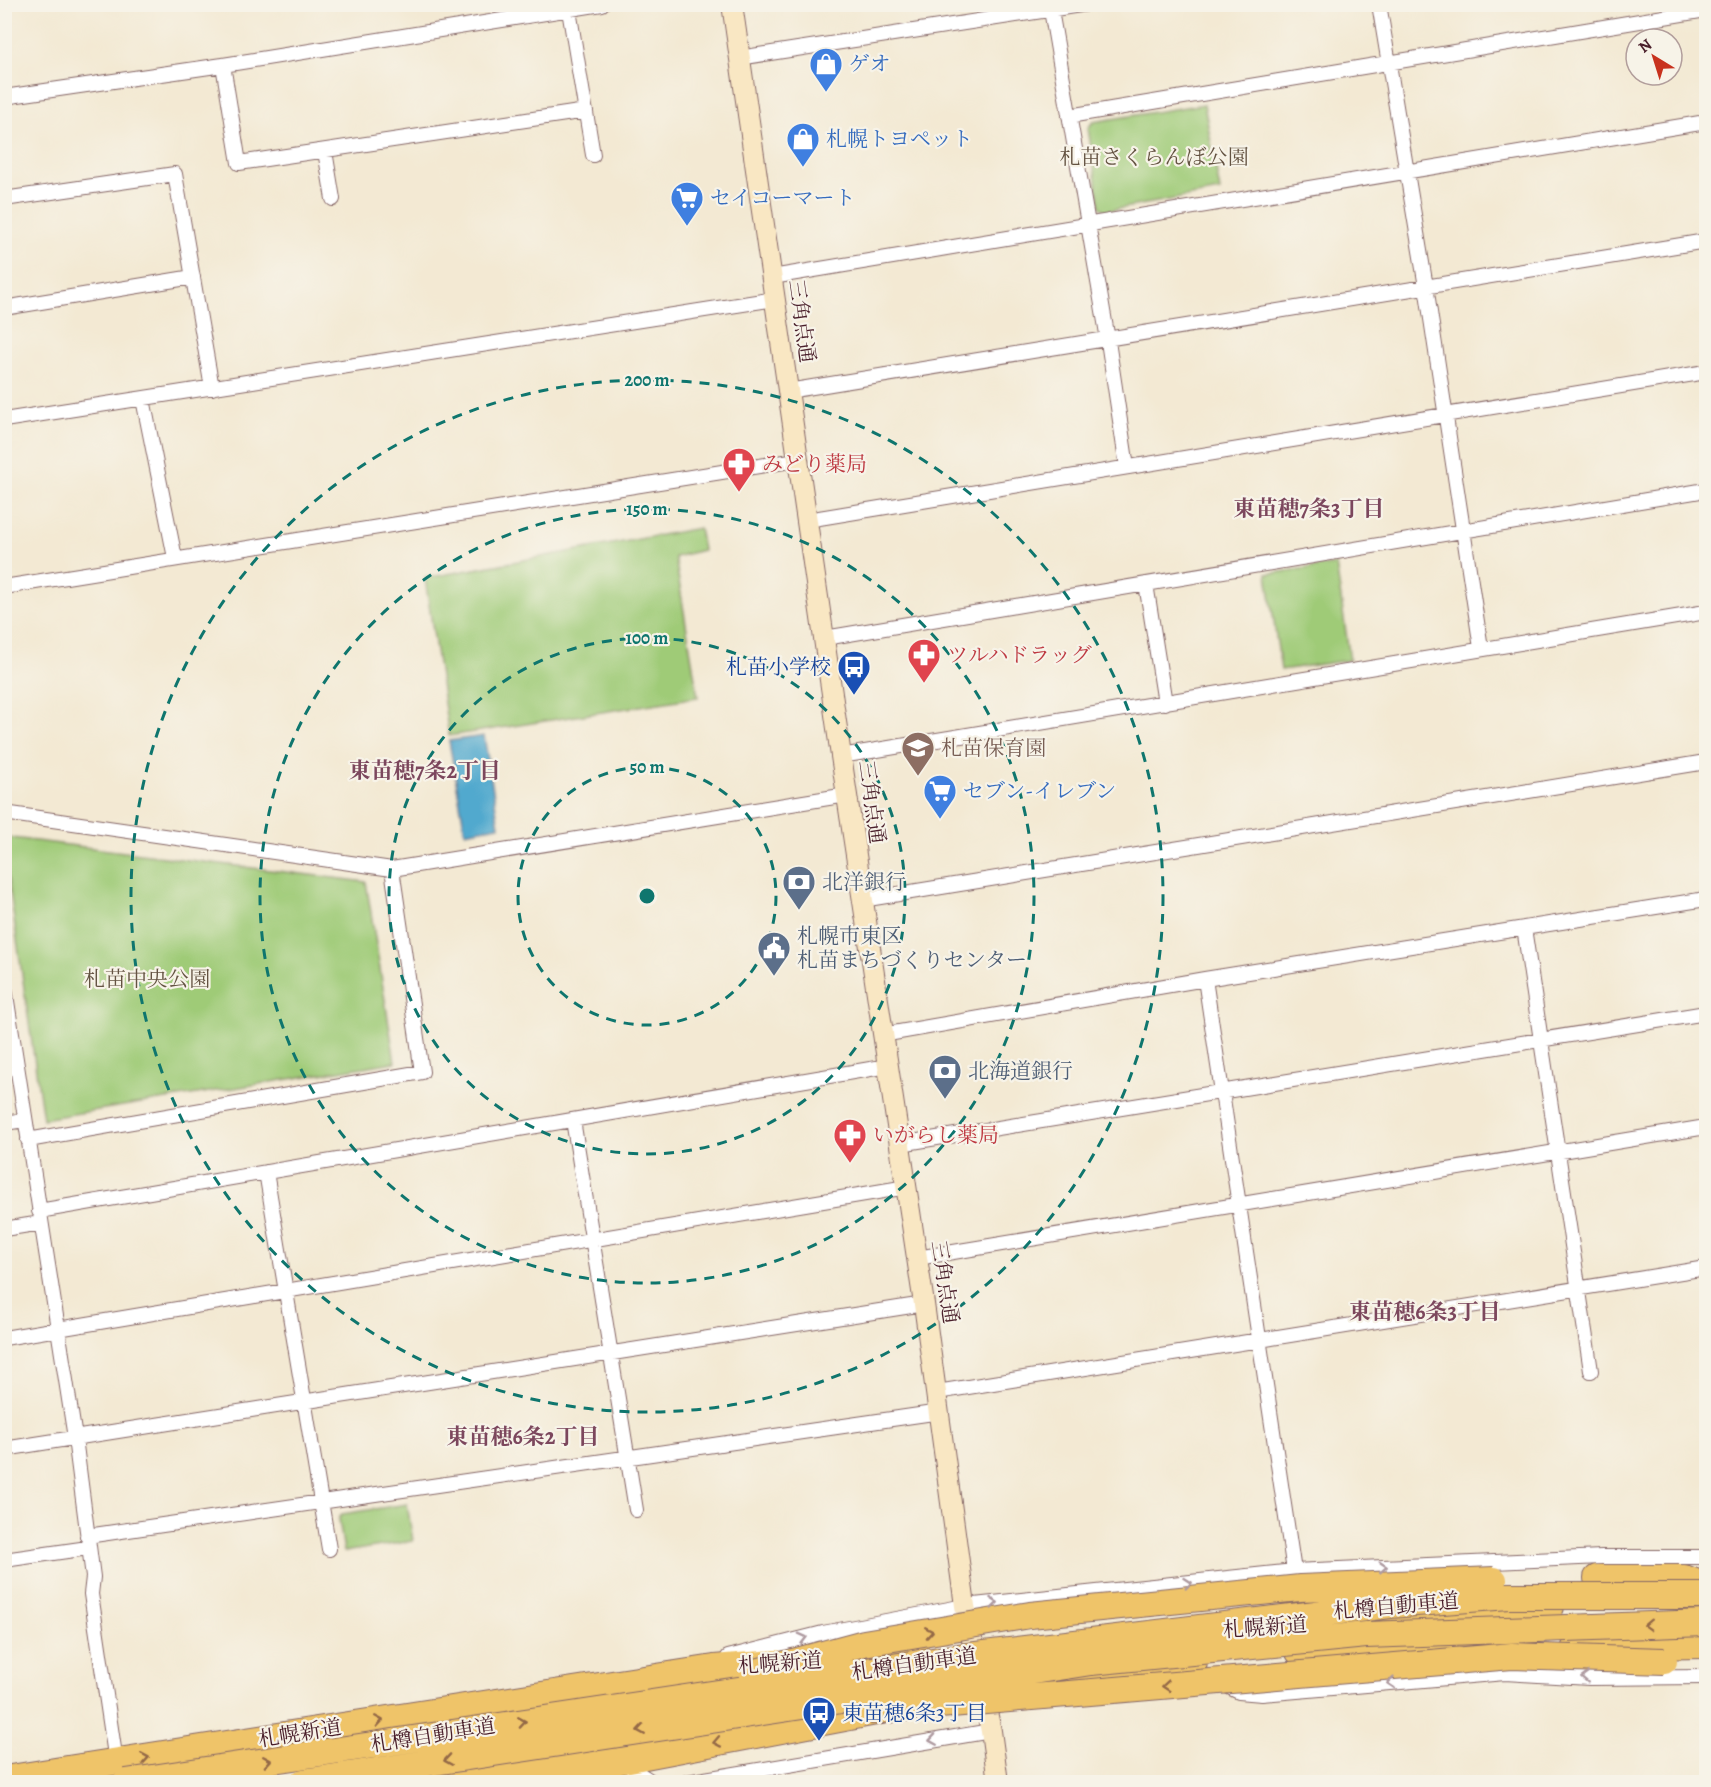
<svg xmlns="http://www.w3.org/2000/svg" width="1711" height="1787" viewBox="0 0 1711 1787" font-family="Alegreya,'Noto Serif JP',serif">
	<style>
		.green { fill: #9fcb77; stroke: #747551; stroke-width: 1.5 }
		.water { fill: #51a9ce; stroke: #4e647c; stroke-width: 1.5 }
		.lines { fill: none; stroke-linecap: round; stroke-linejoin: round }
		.street-casing { stroke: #856666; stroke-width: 16 }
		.secondary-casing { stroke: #856666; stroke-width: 22 }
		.highway-casing { stroke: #856666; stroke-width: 28 }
		.street { stroke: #fff; stroke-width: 14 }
		.secondary { stroke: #f9e7c3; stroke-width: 20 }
		.highway { stroke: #efc469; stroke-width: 26 }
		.highway-bridge-casing { stroke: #856666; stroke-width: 28; stroke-linecap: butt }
		.highway-bridge { stroke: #efc469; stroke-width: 26 }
		.oneway { stroke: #ae9aa0 }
		.oneway2 { stroke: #946947 }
		.ring { fill: none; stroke: #0f766e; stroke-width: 3; stroke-dasharray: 10 8 }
		.labels { text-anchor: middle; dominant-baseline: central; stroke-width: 4.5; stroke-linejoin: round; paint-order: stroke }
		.shop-label { font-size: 21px; fill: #366cbe; stroke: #f7f3e8; text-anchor: start }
		.park-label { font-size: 21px; fill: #645342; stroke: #f7f3e8 }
		.street-label { font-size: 21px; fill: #4a1f2b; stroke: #f7f3e8 }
		.health-label { font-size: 21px; fill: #be3a42; stroke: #f7f3e8; text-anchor: start }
		.transit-label { font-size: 21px; fill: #164399; stroke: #f7f3e8; text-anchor: end }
		.education-label { font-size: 21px; fill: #785e54; stroke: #f7f3e8; text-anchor: start }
		.service-label { font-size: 21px; fill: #4e5e75; stroke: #f7f3e8; text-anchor: start }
		.neighbourhood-label { font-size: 22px; font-weight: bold; fill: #7c475d; stroke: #f7f3e8 }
		.centre { fill: #0f766e; stroke: #f7f3e8; stroke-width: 3 }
		.ring-label { font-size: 18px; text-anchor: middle; font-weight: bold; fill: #0f766e; stroke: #f7f3e8; stroke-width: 4.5; stroke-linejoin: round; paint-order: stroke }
	</style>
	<rect width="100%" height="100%" fill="#f7f3e8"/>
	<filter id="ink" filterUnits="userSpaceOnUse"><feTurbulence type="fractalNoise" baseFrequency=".0167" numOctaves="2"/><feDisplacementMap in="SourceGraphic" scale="12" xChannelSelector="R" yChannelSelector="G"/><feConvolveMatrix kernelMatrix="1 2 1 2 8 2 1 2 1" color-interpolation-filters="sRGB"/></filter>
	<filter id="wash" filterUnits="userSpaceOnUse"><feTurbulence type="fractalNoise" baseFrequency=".008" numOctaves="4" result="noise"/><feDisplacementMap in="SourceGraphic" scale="24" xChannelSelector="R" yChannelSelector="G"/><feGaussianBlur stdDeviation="1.35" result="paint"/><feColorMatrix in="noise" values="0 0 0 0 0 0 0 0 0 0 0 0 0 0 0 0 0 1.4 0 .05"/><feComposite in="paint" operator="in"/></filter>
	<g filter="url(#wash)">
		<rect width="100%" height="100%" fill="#f3e9d3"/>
		<path class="green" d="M1204,104L1220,191L1106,211L1100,207L1088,128L1093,122Z
			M699,528L703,550L675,557L698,697L449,736L425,578Z
			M1336,564L1350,660L1281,670L1267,574Z
			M4,837L366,882L395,1062L43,1119L5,857Z
			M407,1504L413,1541L344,1552L339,1519L342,1514Z"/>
		<path class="water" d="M484,736L499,826L465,832L449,741Z"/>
	</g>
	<g filter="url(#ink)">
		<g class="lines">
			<g class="street-casing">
				<path id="street" d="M1379,4L1428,299L1481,648
					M569,10L593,155
					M1051,10L1106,328L1127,467
					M739,58L1087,4
					M223,65L239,163L586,111
					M4,97L223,65L602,4
					M1069,116L1706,10
					M325,151L333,199
					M4,199L175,174L212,388
					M772,277L1706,122
					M4,308L193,277
					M788,391L1706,241
					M143,399L175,558
					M4,420L775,299
					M807,520L1706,372
					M1146,584L1165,703
					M4,587L797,460
					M825,638L1706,490
					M841,756L1706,612
					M4,813L392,869L847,795
					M862,900L1706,762
					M1524,928L1591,1371
					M1205,979L1294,1571
					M4,982L75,1438L93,1577L91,1594L116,1762
					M882,1035L1205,979L1706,899
					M573,1120L636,1510
					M4,1123L25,1120
					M28,1140L422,1072L392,869
					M900,1144L1706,1013
					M266,1172L329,1549
					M39,1211L888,1066
					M4,1229L41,1223
					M917,1258L1706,1127
					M4,1338L907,1187
					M937,1392L1706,1268
					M4,1449L924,1304
					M87,1536L940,1412
					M4,1560L88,1548
					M728,1657L823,1633L965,1606L1294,1571L1602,1557H1706
					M1225,1685L1239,1692L1262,1694L1505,1673L1589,1678L1706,1677
					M621,1762L652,1782
					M687,1782L991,1731"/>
			</g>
			<g class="secondary-casing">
				<path id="secondary" d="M732,4L841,756L924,1304L965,1606L991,1731L998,1782"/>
			</g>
			<g class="highway-casing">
				<path id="highway" d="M1597,1578H1684L1706,1586
					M1354,1621L1551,1607
					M1575,1647L1706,1645
					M1299,1652L1475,1649
					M827,1660L916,1653
					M1019,1687L1194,1663
					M4,1779L714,1668L776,1663
					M454,1782L619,1761L892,1709"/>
			</g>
			<use href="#street" class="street"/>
			<use href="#secondary" class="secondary"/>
			<use href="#highway" class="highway"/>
			<g class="highway-bridge-casing">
				<path id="highway-bridge" d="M752,1673L864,1643L1030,1615L1300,1588L1494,1580
					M869,1711L1512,1656L1664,1661
					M126,1782L959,1657L1390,1605L1509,1596H1706
					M303,1782L1091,1662L1366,1635L1706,1623"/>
			</g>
			<use href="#highway-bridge" class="highway-bridge"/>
		</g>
		<defs><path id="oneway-chevron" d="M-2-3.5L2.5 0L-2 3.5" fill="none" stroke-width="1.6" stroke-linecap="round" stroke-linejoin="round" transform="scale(1.5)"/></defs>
		<g class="oneway">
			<use href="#oneway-chevron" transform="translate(1383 1567) rotate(-3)"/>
			<use href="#oneway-chevron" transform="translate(1188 1583) rotate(-6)"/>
			<use href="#oneway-chevron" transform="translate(994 1603) rotate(-6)"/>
			<use href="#oneway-chevron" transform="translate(803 1638) rotate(-14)"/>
			<use href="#oneway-chevron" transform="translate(1585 1677) rotate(-178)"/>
			<use href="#oneway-chevron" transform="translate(1391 1683) rotate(175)"/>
			<use href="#oneway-chevron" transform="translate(933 1740) rotate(171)"/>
		</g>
		<g class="oneway2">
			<use href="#oneway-chevron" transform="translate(1648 1625) rotate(178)"/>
			<use href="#oneway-chevron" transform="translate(929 1632) rotate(-9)"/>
			<use href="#oneway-chevron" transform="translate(1166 1686) rotate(175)"/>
			<use href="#oneway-chevron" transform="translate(379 1721) rotate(-9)"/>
			<use href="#oneway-chevron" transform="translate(522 1722) rotate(-9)"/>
			<use href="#oneway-chevron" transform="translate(641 1730) rotate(171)"/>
			<use href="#oneway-chevron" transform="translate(717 1742) rotate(169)"/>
			<use href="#oneway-chevron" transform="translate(145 1758) rotate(-9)"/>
			<use href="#oneway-chevron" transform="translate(448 1760) rotate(171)"/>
			<use href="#oneway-chevron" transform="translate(267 1761) rotate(-9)"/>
		</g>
	</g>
	<g class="ring">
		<circle cx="647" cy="896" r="129"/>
		<circle cx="647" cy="896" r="258"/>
		<circle cx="647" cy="896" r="387"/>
		<circle cx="647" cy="896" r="516"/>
	</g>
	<defs>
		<g id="shop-pin" transform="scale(1.725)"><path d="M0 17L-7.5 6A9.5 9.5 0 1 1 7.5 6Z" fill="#3f7fe0" stroke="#f7f3e8"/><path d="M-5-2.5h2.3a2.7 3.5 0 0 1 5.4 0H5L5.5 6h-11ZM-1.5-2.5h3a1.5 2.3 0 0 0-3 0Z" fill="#fff"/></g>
		<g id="supermarket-pin" transform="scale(1.725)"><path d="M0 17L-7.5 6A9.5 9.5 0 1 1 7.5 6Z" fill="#3f7fe0" stroke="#f7f3e8"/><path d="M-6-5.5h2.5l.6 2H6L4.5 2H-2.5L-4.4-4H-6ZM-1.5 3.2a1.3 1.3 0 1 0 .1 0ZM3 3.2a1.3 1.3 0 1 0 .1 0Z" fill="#fff"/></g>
		<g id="pharmacy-pin" transform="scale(1.725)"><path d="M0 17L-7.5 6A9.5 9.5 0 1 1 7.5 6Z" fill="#e0444e" stroke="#f7f3e8"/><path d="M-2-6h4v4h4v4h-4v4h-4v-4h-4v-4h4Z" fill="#fff"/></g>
		<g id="bus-pin" transform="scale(1.725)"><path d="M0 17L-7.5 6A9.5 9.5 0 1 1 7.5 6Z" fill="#1a4fb4" stroke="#f7f3e8"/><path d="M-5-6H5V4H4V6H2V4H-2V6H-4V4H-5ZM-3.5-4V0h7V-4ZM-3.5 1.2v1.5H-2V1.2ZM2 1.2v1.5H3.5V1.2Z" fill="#fff"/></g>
		<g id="school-pin" transform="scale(1.725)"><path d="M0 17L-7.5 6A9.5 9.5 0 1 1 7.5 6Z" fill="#8d6e63" stroke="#f7f3e8"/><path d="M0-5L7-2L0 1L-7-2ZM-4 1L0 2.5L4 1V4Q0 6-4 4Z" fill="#fff"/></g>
		<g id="bank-pin" transform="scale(1.725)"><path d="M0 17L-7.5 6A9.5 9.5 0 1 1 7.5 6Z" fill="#5c6f8a" stroke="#f7f3e8"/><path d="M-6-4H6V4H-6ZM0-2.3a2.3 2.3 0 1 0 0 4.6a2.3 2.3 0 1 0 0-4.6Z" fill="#fff"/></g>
		<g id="civic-pin" transform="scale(1.725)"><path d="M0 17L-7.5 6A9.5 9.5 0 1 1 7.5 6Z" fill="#5c6f8a" stroke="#f7f3e8"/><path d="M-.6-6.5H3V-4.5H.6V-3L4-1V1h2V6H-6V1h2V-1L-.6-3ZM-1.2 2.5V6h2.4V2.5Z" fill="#fff"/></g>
	</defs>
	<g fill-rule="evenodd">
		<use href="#shop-pin" x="826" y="64"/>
		<use href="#shop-pin" x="803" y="139"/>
		<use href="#supermarket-pin" x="687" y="198"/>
		<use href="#pharmacy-pin" x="739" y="464"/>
		<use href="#pharmacy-pin" x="924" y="655"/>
		<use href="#bus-pin" x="854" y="667"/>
		<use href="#school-pin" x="918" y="748"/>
		<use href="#supermarket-pin" x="940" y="791"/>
		<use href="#bank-pin" x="799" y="882"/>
		<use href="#civic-pin" x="774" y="948"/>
		<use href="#bank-pin" x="945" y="1071"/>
		<use href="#pharmacy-pin" x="850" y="1135"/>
		<use href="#bus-pin" x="819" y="1713"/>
	</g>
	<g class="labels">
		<g class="shop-label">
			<text x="849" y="64">ゲオ</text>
			<text x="826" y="139">札幌トヨペット</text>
			<text x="710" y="198">セイコーマート</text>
			<text x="963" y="791">セブン-イレブン</text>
		</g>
		<g class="park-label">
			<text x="1154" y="157">札苗さくらんぼ公園</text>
			<text x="147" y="979">札苗中央公園</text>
		</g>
		<g class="street-label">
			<text transform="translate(802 321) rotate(82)">三角点通</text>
			<text transform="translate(872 802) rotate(82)">三角点通</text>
			<text transform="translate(945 1282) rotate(81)">三角点通</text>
			<text transform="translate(1396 1606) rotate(-5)">札樽自動車道</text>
			<text transform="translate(1265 1627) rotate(-4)">札幌新道</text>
			<text transform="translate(780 1663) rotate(-4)">札幌新道</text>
			<text transform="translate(914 1664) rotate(-8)">札樽自動車道</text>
			<text transform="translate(300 1733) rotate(-9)">札幌新道</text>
			<text transform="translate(433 1735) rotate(-9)">札樽自動車道</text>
		</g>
		<g class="health-label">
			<text x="762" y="464">みどり薬局</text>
			<text x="947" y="655">ツルハドラッグ</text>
			<text x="873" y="1135">いがらし薬局</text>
		</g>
		<g class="transit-label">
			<text x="831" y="667">札苗小学校</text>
			<text x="842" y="1713" text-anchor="start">東苗穂6条3丁目</text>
		</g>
		<g class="education-label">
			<text x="941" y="748">札苗保育園</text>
		</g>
		<g class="service-label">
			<text x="822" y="882">北洋銀行</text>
			<text x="797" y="936">札幌市東区<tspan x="797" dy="24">札苗まちづくりセンター</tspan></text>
			<text x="968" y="1071">北海道銀行</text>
		</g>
		<g class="neighbourhood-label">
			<text x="1309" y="509">東苗穂7条3丁目</text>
			<text x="425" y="771">東苗穂7条2丁目</text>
			<text x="1425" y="1312">東苗穂6条3丁目</text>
			<text x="523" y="1437">東苗穂6条2丁目</text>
		</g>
	</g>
	<circle cx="647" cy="896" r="9" class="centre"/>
	<g class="ring-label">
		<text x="647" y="386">200 m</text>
		<text x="647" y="515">150 m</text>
		<text x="647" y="644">100 m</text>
		<text x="647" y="773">50 m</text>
	</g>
	<rect width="1711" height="1787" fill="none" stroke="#f7f3e8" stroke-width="24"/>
	<g transform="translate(1654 57) rotate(322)"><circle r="28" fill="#f7f3e8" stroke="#b29e9c" stroke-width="1.5"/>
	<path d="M0-4.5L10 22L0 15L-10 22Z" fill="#c8321e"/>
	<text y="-9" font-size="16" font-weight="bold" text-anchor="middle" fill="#4a1f2b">N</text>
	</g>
</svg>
